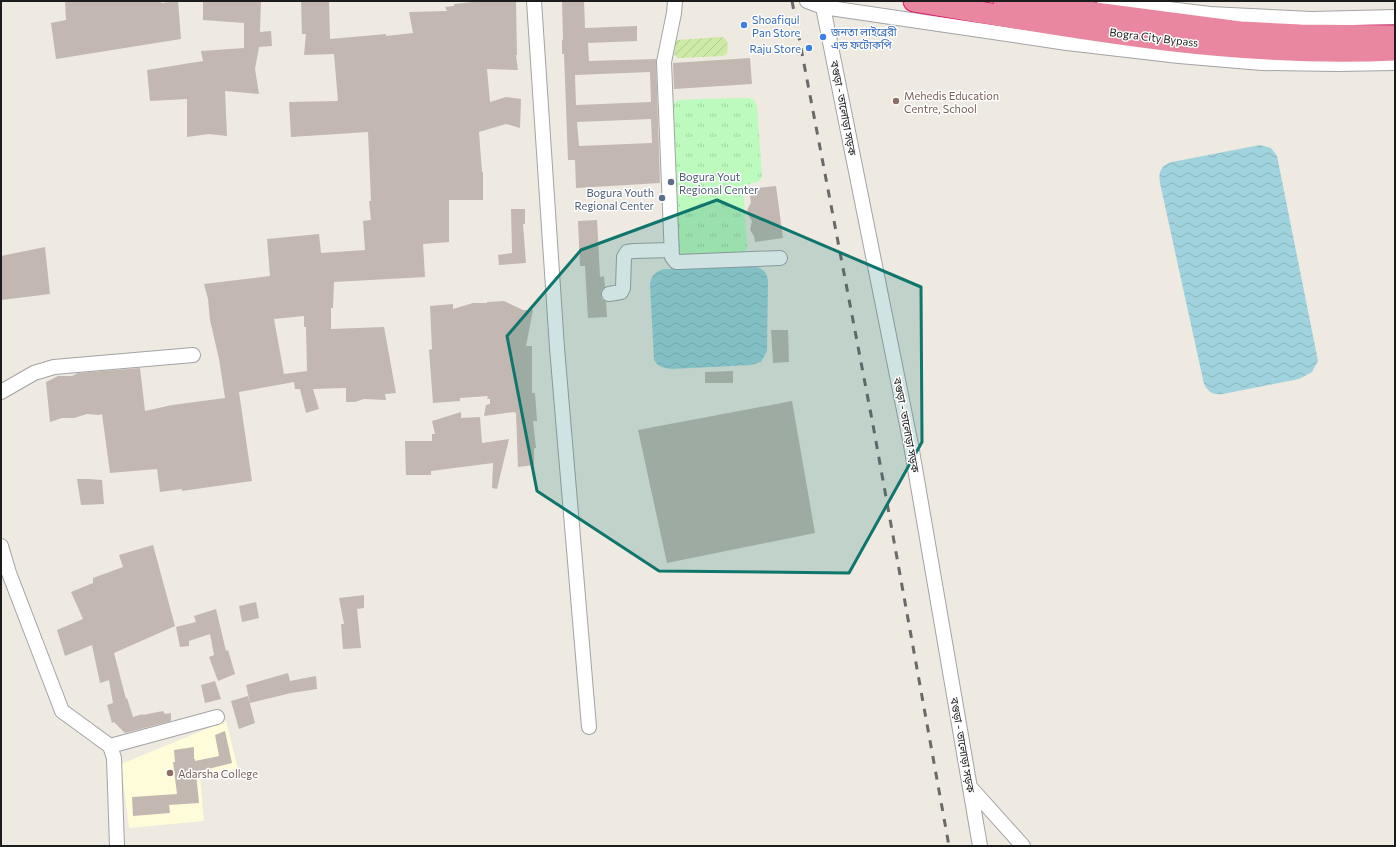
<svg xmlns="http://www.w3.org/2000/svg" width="1396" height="847" viewBox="0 0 1396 847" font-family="Commissioner,'Noto Sans Bengali',sans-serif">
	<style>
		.education { fill: #fffcd9 }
		.park { fill: url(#park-tufts) }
		.garden { fill: url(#garden-furrows) }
		.water { fill: url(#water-waves) }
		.building { fill: #c2b8b1; fill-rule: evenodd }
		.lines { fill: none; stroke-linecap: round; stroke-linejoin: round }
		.minor-casing { stroke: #a3a3a3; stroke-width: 16 }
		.highway-casing { stroke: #da206c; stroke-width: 23 }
		.minor { stroke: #fff; stroke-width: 14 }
		.highway { stroke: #e8879f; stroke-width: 21 }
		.rail { stroke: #6a6a6a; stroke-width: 3; stroke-dasharray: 8 8; stroke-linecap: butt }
		.marked { fill: #0f766e; fill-opacity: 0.2; stroke: #0f766e; stroke-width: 3; stroke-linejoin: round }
		.shop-dot { fill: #3f7fe0; stroke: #fff; stroke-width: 1.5 }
		.education-dot { fill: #8d6e63; stroke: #fff; stroke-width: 1.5 }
		.service-dot { fill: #5c6f8a; stroke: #fff; stroke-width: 1.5 }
		.labels { text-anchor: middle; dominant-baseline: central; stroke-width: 3; stroke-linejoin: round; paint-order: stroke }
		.shop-label { font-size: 11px; fill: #366cbe; stroke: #fff; text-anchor: start }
		.street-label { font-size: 11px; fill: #1c1c1c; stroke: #fff }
		.education-label { font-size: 11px; fill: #785e54; stroke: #fff; text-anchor: start }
		.service-label { font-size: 11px; fill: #4e5e75; stroke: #fff; text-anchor: start }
	</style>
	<defs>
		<pattern id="park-tufts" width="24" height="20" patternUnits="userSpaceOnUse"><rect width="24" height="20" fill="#bcfabd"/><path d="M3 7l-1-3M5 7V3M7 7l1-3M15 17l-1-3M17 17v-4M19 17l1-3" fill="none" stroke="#a1d6a2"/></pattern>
		<pattern id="garden-furrows" width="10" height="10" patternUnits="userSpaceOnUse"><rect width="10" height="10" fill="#cceaa5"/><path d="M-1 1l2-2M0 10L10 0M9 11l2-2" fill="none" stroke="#afc88d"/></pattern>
		<pattern id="water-waves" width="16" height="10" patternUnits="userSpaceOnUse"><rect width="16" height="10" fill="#a0d3dd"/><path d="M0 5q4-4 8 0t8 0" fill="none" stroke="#89b5bd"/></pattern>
	</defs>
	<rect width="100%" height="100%" fill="#eee9e1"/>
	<path class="education" d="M226,721L238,769L200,777L204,821L129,828L121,764Z"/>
	<path class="park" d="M700,99L748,98L754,100L757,106L762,176L759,181L747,185L743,188L747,247L745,252L683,255L678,250L672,105L678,100Z"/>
	<path class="garden" d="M722,37C729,40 728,47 727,53L723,56L678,58L672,53L675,41L677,40Z"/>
	<path class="water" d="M1260,145L1271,148L1277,156L1318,361L1312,372L1299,379L1223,394C1213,395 1209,393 1204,384L1160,183C1158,172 1161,165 1172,162Z
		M750,266C760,267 767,270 768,281L767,351L761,362L751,365L671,369C664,368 658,367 654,360L650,284C651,275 656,271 665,269Z"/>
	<path class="building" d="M65,1H161V3L178,1L181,39L56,59L51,23L66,20Z
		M203,1H261L260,32L271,31L272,46L259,47L255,69L259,94L225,91L227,136L209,134L187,137V99L150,101L147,70L203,61L201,51L244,48V23L203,20Z
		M301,1H329L330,39L386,34V36L413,33L409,12L447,11L445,7L454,6V4L482,1H516L517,55H516L518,70L487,69L490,102L506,97L521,99L520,128L506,124L479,132L482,172H483V200H449V242L423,244L425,277L334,282L333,308H331V329L384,327L396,393L385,394L386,400L364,399L355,402H346V388L313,389L319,409L306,413L300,389H295L294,382L239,392L252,481L182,491V489L160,492L157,469L110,473L102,414L99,415L87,414L74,418H62L50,422L46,382L58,376H72L78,373L140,368L145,411L172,405L225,398L219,359L210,320L208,299L204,284L270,276L267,239L319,234L321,253L365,250L363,221L371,220L369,201H371L368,132L291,137L289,102L338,101L334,54L304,55L306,34H302ZM304,316V327H306L307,371L284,374L274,319Z
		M562,1H584L585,28L637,26V41L588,43L589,61L656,59L660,183L576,188L575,160H568L564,54H562V40H563ZM650,72L651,102L576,105L575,75ZM651,119L652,143L579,146L577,122Z
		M750,58L752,84L674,89L673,63Z
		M776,186L783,238L755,242L754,236L750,230L752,221L747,213L748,208L751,203L749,189Z
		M511,209H525V224H523L526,263L499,265L498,255L512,253Z
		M597,220L600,277L604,276L605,287L601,291V295L602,299L606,302L607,317L588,318L585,266H580L578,221Z
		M45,247L50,294L1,300V256Z
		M504,301L523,310H533L526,346H532V393H535L537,421H533L536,448H534V465L518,467L516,413L514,412L484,416L486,405L490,404V399H487L488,396L460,398V401L433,403L429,350L432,349L430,306L453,304V309L473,303H487V302Z
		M771,330H788L789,362L773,363Z
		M733,371V383H705V372Z
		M792,401L815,533L667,563L638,430Z
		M461,412V418L480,417L482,443L509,439L497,489L492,488L493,463L431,471V475H406L405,441H432V434H435L432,421Z
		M77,479H89L102,480L104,504L81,505Z
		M153,545L175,626L114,653L126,699L127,698L133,717L143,714V715L163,711L165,714L171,713V721L125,733L114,722L112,723L107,705L113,703L109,680L100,683L92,645L65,656L57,630L83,619L71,592L93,583V578L123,567L119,555Z
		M364,595V608L357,609L361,648L343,649L341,624H344L339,598Z
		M256,602L259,618L242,622L239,606Z
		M216,609L226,651L228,650L235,674L218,681L209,657L214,655L210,634L189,641V646L180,647L176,627L196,622L194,616Z
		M288,673L290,681L316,676L317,689L291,693L250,703L246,685Z
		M215,681L221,699L205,703L201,685Z
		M248,696L255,723L239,729L231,701Z
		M225,731L232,763L196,772L199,803L169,805L170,813L133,816L132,797L177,794L173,762H175L174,750L194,747V759H195V761L219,756L215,735Z"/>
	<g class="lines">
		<g class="minor-casing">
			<path id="minor" d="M534,1L557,348L589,727
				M675,1L674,13L664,62L672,257L676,262H678L780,258
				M807,1L823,7L1067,43L1179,56L1262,63L1337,64L1395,63
				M823,1V7L911,445L980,846
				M1104,1L1210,14L1311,19L1395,17
				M609,294L621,292L623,288L624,257L627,252L634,251L671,250
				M1,392L34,373L54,367L193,355
				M1,546L9,573L62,711L110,746L114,758L117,846
				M110,746L217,717
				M970,787L1023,846"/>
		</g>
		<g class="highway-casing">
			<path id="highway" d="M914,1C1072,28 1234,58 1395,50
				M1004,1L1240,32L1300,35L1395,36"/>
		</g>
		<use href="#minor" class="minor"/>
		<use href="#highway" class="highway"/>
		<path class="rail" d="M792,1L873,425L949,846"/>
	</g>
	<path class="marked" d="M717,200L921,287L922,442L849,573L659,571L537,491L507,336L581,250Z"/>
	<g class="shop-dot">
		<circle cx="744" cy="25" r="4"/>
		<circle cx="823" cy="37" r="4"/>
		<circle cx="809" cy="48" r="4"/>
	</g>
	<g class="education-dot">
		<circle cx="896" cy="101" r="4"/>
		<circle cx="170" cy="773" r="4"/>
	</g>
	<g class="service-dot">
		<circle cx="671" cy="182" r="4"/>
		<circle cx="662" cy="198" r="4"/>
	</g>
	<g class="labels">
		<g class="shop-label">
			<text x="752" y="19">Shoafiqul<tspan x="752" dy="13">Pan Store</tspan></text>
			<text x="831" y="31">জনতা লাইব্রেরী<tspan x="831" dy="13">এন্ড ফটোকপি</tspan></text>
			<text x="801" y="48" text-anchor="end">Raju Store</text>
		</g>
		<g class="street-label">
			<text transform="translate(1154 37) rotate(7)">Bogra City Bypass</text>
			<text transform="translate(844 108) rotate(79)">বগুড়া - তালোড়া সড়ক</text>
			<text transform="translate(907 425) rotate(79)">বগুড়া - তালোড়া সড়ক</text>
			<text transform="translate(963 745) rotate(80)">বগুড়া - তালোড়া সড়ক</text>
		</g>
		<g class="education-label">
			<text x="904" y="95">Mehedis Education<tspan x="904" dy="13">Centre, School</tspan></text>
			<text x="178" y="773">Adarsha College</text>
		</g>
		<g class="service-label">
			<text x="679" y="176">Bogura Yout<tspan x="679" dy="13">Regional Center</tspan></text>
			<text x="654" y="192" text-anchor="end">Bogura Youth<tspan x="654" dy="13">Regional Center</tspan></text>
		</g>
	</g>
	<rect width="1396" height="847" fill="none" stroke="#1c1c1c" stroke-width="4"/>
</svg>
